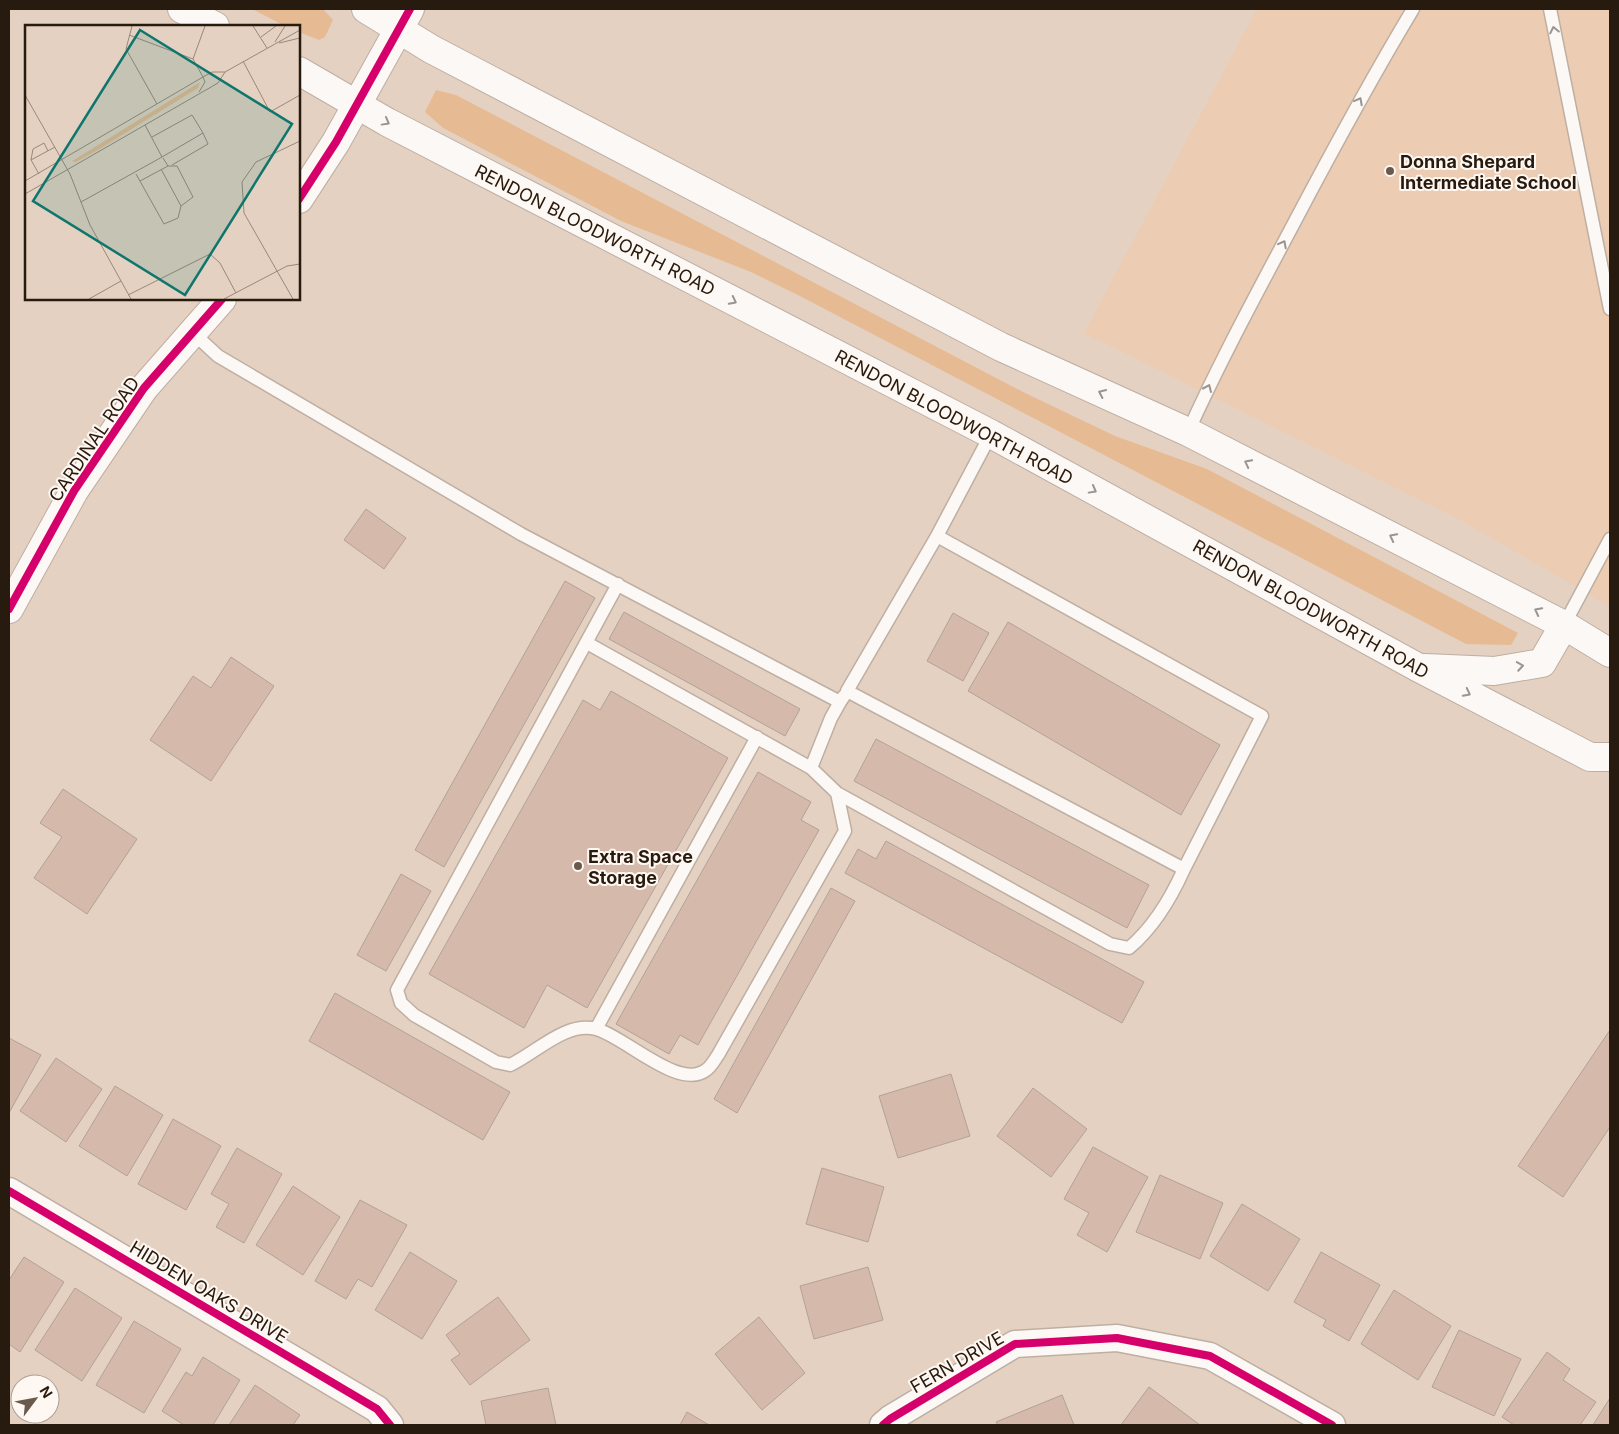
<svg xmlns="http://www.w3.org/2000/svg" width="1619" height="1434" viewBox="0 0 1619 1434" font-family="Inter,sans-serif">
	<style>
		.built { fill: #ecccb2 }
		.green { fill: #e6ba93 }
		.building { fill: #d5baab; stroke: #b2a197 }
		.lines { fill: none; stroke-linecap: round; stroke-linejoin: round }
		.lane-casing { stroke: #beafa2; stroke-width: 15 }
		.street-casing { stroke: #beafa2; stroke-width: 29 }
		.secondary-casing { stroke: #beafa2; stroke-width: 30 }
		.lane { stroke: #fbf8f6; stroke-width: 12 }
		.street { stroke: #fbf8f6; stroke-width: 26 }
		.secondary { stroke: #fbf8f6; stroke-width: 28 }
		.cycleway-casing { stroke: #fff7f1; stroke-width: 11 }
		.cycleway { stroke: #d6006c; stroke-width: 8 }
		.oneway { stroke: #9c948e }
		.poi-dot { fill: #6a5a4d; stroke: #fff7f1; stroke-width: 2 }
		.labels { text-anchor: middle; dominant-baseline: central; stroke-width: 4; stroke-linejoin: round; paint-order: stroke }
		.poi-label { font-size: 18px; font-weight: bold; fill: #271a0f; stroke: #fff7f1; text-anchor: start }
		.street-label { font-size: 18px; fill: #271a0f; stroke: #fff7f1 }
		.inset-road { fill: none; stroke: #99887a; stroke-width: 1 }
		.view { fill: #0f766e; fill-opacity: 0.15; stroke: #0f766e; stroke-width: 2.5 }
		.inset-edge { fill: none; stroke: #271a0f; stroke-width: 2.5 }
	</style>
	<rect width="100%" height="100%" fill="#e5d1c1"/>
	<path class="built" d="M1257,9H1610V606L1459,519L1084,333Z"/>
	<path class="green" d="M252,9H323L333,20L325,37L319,40L299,32V26H285Z
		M436,90L456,95L1023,392L1115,436L1207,469L1518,633L1511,645L1466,644L796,294L751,272L621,221L443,128L425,112Z"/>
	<path class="building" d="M366,509L406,538L384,569L344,540Z
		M565,581L595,598L444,867L415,850Z
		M624,612L800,709L785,736L609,639Z
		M953,613L989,633L963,681L927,661Z
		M1008,622L1220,745L1181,815L968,691Z
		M231,657L274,686L211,781L150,740L193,676L211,688Z
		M611,691L728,758L587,1008L547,985L524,1028L429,974L583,700L600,710Z
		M876,739L1149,885L1127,928L854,781Z
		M758,772L811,802L801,820L819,830L698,1045L680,1035L669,1054L616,1024Z
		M63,789L137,839L87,914L34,878L62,837L40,823Z
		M886,841L1144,982L1122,1023L845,873L858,849L876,859Z
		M401,874L431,891L386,971L357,955Z
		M831,888L855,901L737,1113L714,1099Z
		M335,993L510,1092L483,1140L309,1041Z
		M1610,1030V1127L1563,1197L1518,1166Z
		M9,1038L41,1055L9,1113Z
		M56,1058L102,1089L66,1142L20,1111Z
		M951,1074L970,1136L898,1158L879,1096Z
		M115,1086L163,1115L127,1176L79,1146Z
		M1033,1088L1087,1129L1051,1177L997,1136Z
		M173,1119L221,1146L186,1210L138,1184Z
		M1093,1147L1148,1177L1107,1252L1077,1235L1089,1213L1064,1199Z
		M237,1148L282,1174L244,1243L216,1227L229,1204L211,1194Z
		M822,1168L884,1187L868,1242L806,1224Z
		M1160,1175L1223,1203L1200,1259L1136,1232Z
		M293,1186L340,1217L303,1275L256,1245Z
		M360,1200L407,1225L372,1287L358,1279L346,1299L315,1281Z
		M1242,1204L1300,1239L1268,1291L1210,1256Z
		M410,1252L457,1281L422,1339L375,1310Z
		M1321,1252L1380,1285L1349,1341L1323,1326L1326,1320L1294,1302Z
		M24,1257L64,1282L20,1352L9,1344V1280Z
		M868,1267L883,1320L814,1339L800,1286Z
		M75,1288L122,1318L82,1381L35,1350Z
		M1394,1290L1451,1326L1418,1380L1361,1344Z
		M498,1297L530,1340L470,1385L451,1360L460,1354L446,1335Z
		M759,1317L805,1373L762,1410L715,1354Z
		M134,1321L181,1349L144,1413L96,1385Z
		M1459,1330L1521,1359L1494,1416L1432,1387Z
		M1547,1352L1570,1369L1563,1380L1596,1402L1580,1425H1514L1502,1417Z
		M203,1357L240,1380L213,1425H184L162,1411L186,1372L192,1376Z
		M255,1385L300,1415L293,1425H229Z
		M1149,1387L1200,1425H1121Z
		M548,1388L556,1425H486L481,1401Z
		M1062,1395L1074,1425H998L996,1422Z
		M1610,1398V1425H1593Z
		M687,1412L709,1425H680Z"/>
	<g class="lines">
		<g class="lane-casing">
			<path id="lane" d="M1550,9L1610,309
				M192,332L218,356L521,534L840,702L844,696
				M1188,432C1220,361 1257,293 1294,223C1332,151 1371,79 1413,9
				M937,536L1262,716L1184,869L847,691L937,536L991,434
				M618,584L397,990L401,1003L414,1015L496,1062L510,1065C536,1053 566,1021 596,1029C624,1036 679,1091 706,1070C711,1067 715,1059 718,1055L845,831L837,793L811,768L831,718L840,702
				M1564,625L1610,539
				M587,643L811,768
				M837,793L1110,944L1129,948C1154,927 1171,898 1184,869
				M596,1029L757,737"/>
		</g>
		<g class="street-casing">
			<path id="street" d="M9,1191L377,1409L390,1425
				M883,1425L890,1419L1015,1344L1117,1338L1210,1356L1332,1425"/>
		</g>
		<g class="secondary-casing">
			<path id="secondary" d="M182,9L215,26
				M366,9L431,49L1001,347L1188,432L1564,625L1610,653
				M299,71L387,122L991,434L1419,668L1590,757H1610
				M299,199L336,142L410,9
				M9,609L74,491L144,388L222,299
				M1425,668L1494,671L1542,663L1564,625"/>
		</g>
		<use href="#lane" class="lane"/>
		<use href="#street" class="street"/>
		<use href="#secondary" class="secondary"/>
		<g class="cycleway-casing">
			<path id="cycleway" d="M299,199L336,142L410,9
				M9,609L74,491L144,388L222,299
				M9,1191L377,1409L390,1425
				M883,1425L890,1419L1015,1344L1117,1338L1210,1356L1332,1425"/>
		</g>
		<use href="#cycleway" class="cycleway"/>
	</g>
	<defs><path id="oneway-chevron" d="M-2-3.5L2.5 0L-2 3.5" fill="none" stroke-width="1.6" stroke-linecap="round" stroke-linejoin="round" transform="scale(1.25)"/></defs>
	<g class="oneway">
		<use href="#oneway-chevron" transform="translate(1554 30) rotate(-102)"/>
		<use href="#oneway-chevron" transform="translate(1359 101) rotate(-62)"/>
		<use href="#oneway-chevron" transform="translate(386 122) rotate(29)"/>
		<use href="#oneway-chevron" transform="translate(1283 244) rotate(-62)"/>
		<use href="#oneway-chevron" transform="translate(733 301) rotate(27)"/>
		<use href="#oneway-chevron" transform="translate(1208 388) rotate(-66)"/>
		<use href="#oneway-chevron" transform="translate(1102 393) rotate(-155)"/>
		<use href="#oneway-chevron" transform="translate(1248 463) rotate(-153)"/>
		<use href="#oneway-chevron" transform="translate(1093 490) rotate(29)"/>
		<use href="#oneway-chevron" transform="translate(1393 537) rotate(-153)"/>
		<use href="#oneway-chevron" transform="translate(1538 611) rotate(-153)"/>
		<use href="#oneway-chevron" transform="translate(1520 666) rotate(-9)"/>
		<use href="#oneway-chevron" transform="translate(1467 693) rotate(27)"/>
	</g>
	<g class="poi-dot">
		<circle cx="1390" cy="171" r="5"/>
		<circle cx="578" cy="866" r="5"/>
	</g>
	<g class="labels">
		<g class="poi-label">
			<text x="1400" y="161">Donna Shepard<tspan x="1400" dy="21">Intermediate School</tspan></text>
			<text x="588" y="856">Extra Space<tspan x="588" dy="21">Storage</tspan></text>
		</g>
		<g class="street-label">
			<text transform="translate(595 230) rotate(27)">RENDON BLOODWORTH ROAD</text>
			<text transform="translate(954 417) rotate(28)">RENDON BLOODWORTH ROAD</text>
			<text transform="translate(94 439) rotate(-56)">CARDINAL ROAD</text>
			<text transform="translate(1311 609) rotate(29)">RENDON BLOODWORTH ROAD</text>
			<text transform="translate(209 1292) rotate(31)">HIDDEN OAKS DRIVE</text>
			<text transform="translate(957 1362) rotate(-30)">FERN DRIVE</text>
		</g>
	</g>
	<g transform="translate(25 25)">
		<rect width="275" height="275" fill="#e5d1c1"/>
		<path d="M175,57L173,63L73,125L51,137L47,136Z" fill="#e6ba93"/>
		<path class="inset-road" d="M107,1L101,24L132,79M228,1L242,23M104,10L168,34L178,52M236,12L251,1M250,17L260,1M254,18L275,13M168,34L180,1M218,36L245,87L275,70M174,67L180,57L178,52M0,70L45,149L65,200L106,274M120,100L137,132L178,108L167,90L127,112M6,135L8,124L19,118L23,126M147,140L183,119L178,108M136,144L156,181M14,149L6,135L30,122M111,149L139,199L153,193L156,181L168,172L152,141H143L138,133M0,156L178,52L187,47H200M115,156L143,141M0,169L193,58L200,47L275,5M56,177L137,132M103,270L185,229L195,238L211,268M64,274L96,256M199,274L262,241L275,239M268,274L219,188L217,157L231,137L275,116"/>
		<path class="view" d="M115,5L267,99L160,270L8,176Z"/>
		<rect width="275" height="275" class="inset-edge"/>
	</g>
	<rect width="1619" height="1434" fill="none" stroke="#271a0f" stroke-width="20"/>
	<g transform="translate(35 1399) rotate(58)"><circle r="24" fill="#fff7f1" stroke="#a99f97"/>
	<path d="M0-4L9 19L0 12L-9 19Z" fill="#6a5a4d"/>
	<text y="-8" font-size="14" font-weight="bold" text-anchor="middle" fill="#271a0f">N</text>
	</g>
</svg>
